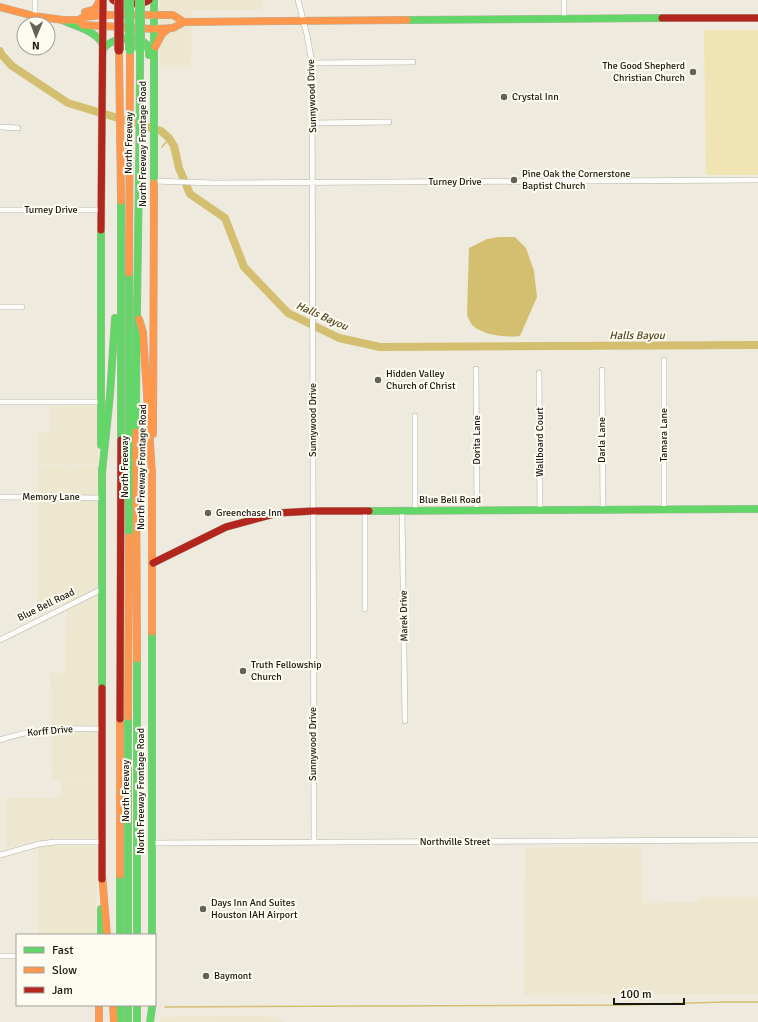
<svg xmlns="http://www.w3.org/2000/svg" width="758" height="1022" viewBox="0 0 758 1022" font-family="Signika,sans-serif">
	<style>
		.built { fill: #ede7d0 }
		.green { fill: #f0e4b5 }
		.water { fill: #d3bf6f }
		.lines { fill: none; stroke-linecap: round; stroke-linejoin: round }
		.stream { stroke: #d3bf6f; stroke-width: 1.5 }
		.river { stroke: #d3bf6f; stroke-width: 8 }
		.street-casing { stroke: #b3b1a7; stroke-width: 6 }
		.fast-casing { stroke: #b3b1a7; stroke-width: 8 }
		.slow-casing { stroke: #b3b1a7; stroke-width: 8 }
		.jam-casing { stroke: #b3b1a7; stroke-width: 8 }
		.street { stroke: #fcfcfa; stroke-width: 5 }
		.fast { stroke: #63d668; stroke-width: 7 }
		.slow { stroke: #ff974d; stroke-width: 7 }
		.jam { stroke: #b3261e; stroke-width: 7 }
		.fast-bridge-casing { stroke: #b3b1a7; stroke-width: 10; stroke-linecap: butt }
		.jam-bridge-casing { stroke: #b3b1a7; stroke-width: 10; stroke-linecap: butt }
		.fast-bridge { stroke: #63d668; stroke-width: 9 }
		.jam-bridge { stroke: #b3261e; stroke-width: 9 }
		.poi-dot { fill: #646157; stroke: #fefcf2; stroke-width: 1.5 }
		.labels { text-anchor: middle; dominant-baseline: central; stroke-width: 4; stroke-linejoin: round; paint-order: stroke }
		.poi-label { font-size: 10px; fill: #19170f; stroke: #fefcf2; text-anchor: start }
		.street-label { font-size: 10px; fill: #19170f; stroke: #fefcf2 }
		.water-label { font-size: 11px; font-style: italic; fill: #51461a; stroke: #fefcf2 }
	</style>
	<rect width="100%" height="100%" fill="#eeebde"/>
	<path class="built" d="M160,0H262V10H192L191,67H160Z
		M98,405V465L38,464L37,433L51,432L50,406Z
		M38,465L98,466V780H52L51,673H65L67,602L37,616Z
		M61,781H98L96,935H38V840L7,849L6,798H61Z
		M641,846L643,903L699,902V897H758V994L524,995L525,848Z
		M256,1016L270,1017L286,1022H160V1017Z"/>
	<path class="green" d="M704,30H758V175H706Z"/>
	<path class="water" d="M499,237H515L526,248L534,271L537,297L520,336C506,338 484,335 473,326C470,323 469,319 467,315L469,248L487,239Z"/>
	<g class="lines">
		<path class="stream" d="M162,147L169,139
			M165,1007L625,1005L724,1002H758"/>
		<path class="river" d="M0,51L1,54L12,66L68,103L161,131L169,138L174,146L179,168L190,194L225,218L244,267L288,313L339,338L380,347L758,345"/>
		<g class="street-casing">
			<path id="street" d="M298,0L307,35L312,63L314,842
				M564,0V19
				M35,18V0
				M312,63L413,62
				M313,123L389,122
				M0,127L18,128
				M153,181L215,183L758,180
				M0,210H101
				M0,307H22
				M476,369L477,511
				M602,370L603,510
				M539,373L540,510
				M0,402H101
				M0,497L102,498
				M664,509V360
				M365,511V609
				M402,511L405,721
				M415,511V416
				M0,640L102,589
				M0,740C35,728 65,728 102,729
				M152,843L758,840
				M0,855L39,844L55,842H101
				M0,956H17"/>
		</g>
		<g class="fast-casing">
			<path id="fast" d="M62,20C75,26 94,30 102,43
				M407,20L662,18
				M103,49C111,38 129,37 142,41C145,42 147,45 149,47V55
				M154,183V0
				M101,230V445
				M136,432C136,304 140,177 140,50
				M121,440V201
				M102,469V688
				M102,473L110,395L115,318
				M369,511L758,509
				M129,537V273
				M152,632V935
				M137,659V935
				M101,909V935
				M120,935V875
				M128,935V717
				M120,1005V1022
				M128,1005V1022
				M137,1005V1022
				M150,1022L152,1008"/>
		</g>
		<g class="slow-casing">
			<path id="slow" d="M0,7L34,16L63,20H78L84,17L103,15
				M85,12L95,9L100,0
				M103,15H173L184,22
				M78,20L83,25L103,26
				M103,26L154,29L173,28L184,22L407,20
				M155,47L162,34L169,28
				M119,50L121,201
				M129,273L130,50
				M139,319L143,332L152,474
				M136,432L137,659
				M153,434L154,183
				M152,470V632
				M128,717L129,537
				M102,874L107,935
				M120,875V719
				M99,1005V1022
				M113,1005L114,1022"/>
		</g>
		<g class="jam-casing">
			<path id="jam" d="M113,0C119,5 143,5 149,0
				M662,18H758
				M101,230L103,0
				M153,563L226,527L278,513L313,511H369
				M102,688V879
				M120,719L121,440"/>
		</g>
		<use href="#street" class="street"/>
		<use href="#fast" class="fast"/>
		<use href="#slow" class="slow"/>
		<use href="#jam" class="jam"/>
		<g class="fast-bridge-casing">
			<path id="fast-bridge" d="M129,0L130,50
				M140,0V50"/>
		</g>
		<g class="jam-bridge-casing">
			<path id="jam-bridge" d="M119,0V50"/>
		</g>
		<use href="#fast-bridge" class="fast-bridge"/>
		<use href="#jam-bridge" class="jam-bridge"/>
	</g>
	<g class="poi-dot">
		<circle cx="693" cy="72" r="4"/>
		<circle cx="504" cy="97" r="4"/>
		<circle cx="514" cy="180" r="4"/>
		<circle cx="378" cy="380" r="4"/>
		<circle cx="208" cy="513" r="4"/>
		<circle cx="243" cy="671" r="4"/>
		<circle cx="203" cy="909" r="4"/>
		<circle cx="206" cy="976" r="4"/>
	</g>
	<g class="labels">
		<g class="poi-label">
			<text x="685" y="66" text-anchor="end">The Good Shepherd<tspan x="685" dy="12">Christian Church</tspan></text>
			<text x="512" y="97">Crystal Inn</text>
			<text x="522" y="174">Pine Oak the Cornerstone<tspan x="522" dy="12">Baptist Church</tspan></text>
			<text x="386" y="374">Hidden Valley<tspan x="386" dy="12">Church of Christ</tspan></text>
			<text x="216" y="513">Greenchase Inn</text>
			<text x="251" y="665">Truth Fellowship<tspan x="251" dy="12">Church</tspan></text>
			<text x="211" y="903">Days Inn And Suites<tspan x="211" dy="12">Houston IAH Airport</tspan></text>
			<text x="214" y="976">Baymont</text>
		</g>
		<g class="street-label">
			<text transform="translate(312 96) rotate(-92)">Sunnywood Drive</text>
			<text transform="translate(129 143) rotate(-89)">North Freeway</text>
			<text transform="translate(143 144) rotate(-90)">North Freeway Frontage Road</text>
			<text x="455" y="182">Turney Drive</text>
			<text x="51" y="210">Turney Drive</text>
			<text transform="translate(313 420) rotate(-90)">Sunnywood Drive</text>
			<text transform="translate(664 435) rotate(-90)">Tamara Lane</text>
			<text transform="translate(477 440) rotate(-90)">Dorita Lane</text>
			<text transform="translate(602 440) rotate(-90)">Darla Lane</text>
			<text transform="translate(540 442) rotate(-90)">Wallboard Court</text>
			<text transform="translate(125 467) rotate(-90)">North Freeway</text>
			<text transform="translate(142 467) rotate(-89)">North Freeway Frontage Road</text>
			<text x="51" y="497">Memory Lane</text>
			<text x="450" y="500">Blue Bell Road</text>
			<text transform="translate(46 605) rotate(-26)">Blue Bell Road</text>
			<text transform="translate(404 616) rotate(-91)">Marek Drive</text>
			<text transform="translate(50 731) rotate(-5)">Korff Drive</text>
			<text transform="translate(313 744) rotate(-90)">Sunnywood Drive</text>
			<text transform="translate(126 791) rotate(-90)">North Freeway</text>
			<text transform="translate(141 791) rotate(-90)">North Freeway Frontage Road</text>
			<text x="455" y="842">Northville Street</text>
		</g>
		<g class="water-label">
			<text transform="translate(322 316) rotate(24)">Halls Bayou</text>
			<text x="637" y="335">Halls Bayou</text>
		</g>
	</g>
	<rect x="16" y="934" width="140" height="72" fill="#fefcf2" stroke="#a2a097"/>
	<rect x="24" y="947" width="20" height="6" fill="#63d668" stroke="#a2a097"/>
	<text x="52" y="954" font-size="12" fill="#19170f">Fast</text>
	<rect x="24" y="967" width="20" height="6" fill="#ff974d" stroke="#a2a097"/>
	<text x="52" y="974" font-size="12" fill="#19170f">Slow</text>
	<rect x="24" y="987" width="20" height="6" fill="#b3261e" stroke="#a2a097"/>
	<text x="52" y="994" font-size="12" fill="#19170f">Jam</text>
	<g transform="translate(36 36) rotate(181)"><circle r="19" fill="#fefcf2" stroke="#a2a097"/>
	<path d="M0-3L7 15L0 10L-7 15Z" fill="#646157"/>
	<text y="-6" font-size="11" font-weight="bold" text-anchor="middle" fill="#19170f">N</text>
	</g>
	<path d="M614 998v6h70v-6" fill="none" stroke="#19170f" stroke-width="2"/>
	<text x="620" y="998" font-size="12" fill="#19170f" stroke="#fefcf2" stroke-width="3" paint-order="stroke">100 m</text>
</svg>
